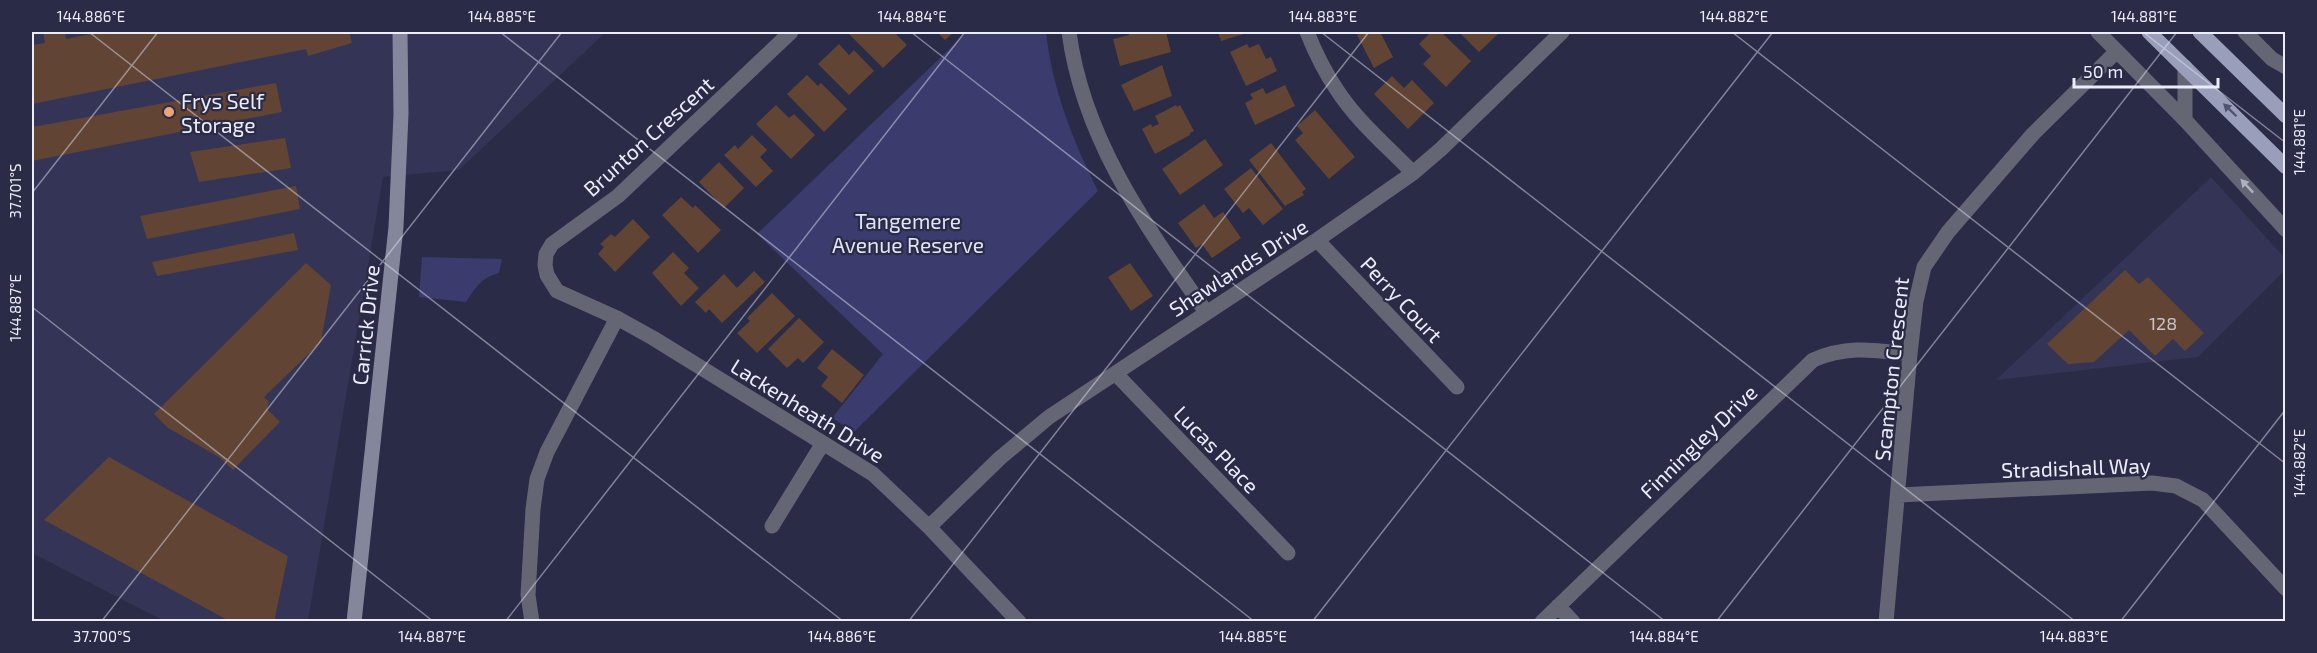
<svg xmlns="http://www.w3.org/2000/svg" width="2317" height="653" viewBox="0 0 2317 653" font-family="'Exo 2',sans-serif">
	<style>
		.built { fill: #333456 }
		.green { fill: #3b3b6e }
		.building { fill: #624434 }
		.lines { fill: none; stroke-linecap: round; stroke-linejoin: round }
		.street { stroke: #656674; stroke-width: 15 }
		.secondary { stroke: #84869c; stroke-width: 15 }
		.primary { stroke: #9b9ebb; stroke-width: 15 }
		.oneway { fill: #52536f }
		.oneway2 { fill: #afb0bf }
		.ticks { fill: none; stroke: #ecedfc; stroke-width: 1.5; stroke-opacity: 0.45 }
		.poi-dot { fill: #f0a279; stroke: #2a2b46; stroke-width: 2 }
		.labels { text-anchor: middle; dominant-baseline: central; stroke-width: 4.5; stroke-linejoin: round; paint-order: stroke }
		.number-label { font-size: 18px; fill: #cac3ca }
		.poi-label { font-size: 21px; fill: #ecedfc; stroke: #2a2b46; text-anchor: start }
		.street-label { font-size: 21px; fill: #ecedfc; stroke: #2a2b46 }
		.park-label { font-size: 21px; fill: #e1e3f6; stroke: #2a2b46 }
		.neatline { fill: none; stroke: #ecedfc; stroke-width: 2 }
		.ticks-label { font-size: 15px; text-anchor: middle; fill: #ecedfc }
	</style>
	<rect width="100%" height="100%" fill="#2a2b46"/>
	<path class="built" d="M32,32H606L459,170L383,177L308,621H164L32,553Z
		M2211,177L2285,258V270L2198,357L1996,380Z"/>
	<path class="green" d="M967,32H1046C1052,88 1073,141 1098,191L854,432L832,418L883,354L757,234Z
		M422,257L502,259L499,273C481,278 476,287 466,302L419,297Z"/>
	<path class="building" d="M43,32H65L66,39L101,32H349L352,43L308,56L306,49L32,104V45L45,43Z
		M852,32H894L907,45L883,68L849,34Z
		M937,32H954L945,40Z
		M1128,32H1166L1171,52L1120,66L1113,39L1129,35Z
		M1218,32H1250L1221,41Z
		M1364,32H1380L1393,57L1374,68L1357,35Z
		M1431,32H1441L1471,61L1446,87L1423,64L1431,56L1419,44Z
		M1459,32H1496L1498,34L1479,52Z
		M839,44L849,55L854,50L874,71L849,95L818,64Z
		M1247,44L1249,48L1259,44L1266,59L1271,57L1277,71L1246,86L1230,52Z
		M1162,65L1172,96L1134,111L1121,85Z
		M807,75L818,86L821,83L847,109L824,132L787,94Z
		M1392,76L1404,88L1412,80L1434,103L1408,129L1374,94Z
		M276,83L282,112L32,161V127Z
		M1285,85L1295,106L1255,125L1245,103L1253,99L1250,94L1263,88L1266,94Z
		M776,105L789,118L794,114L815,135L791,159L756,124Z
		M1176,105L1177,107L1180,105L1194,131L1190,133V135L1155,154L1142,129L1151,124L1152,127L1159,124L1155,116Z
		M1315,110L1355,157L1329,179L1295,140L1303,133L1297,126Z
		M752,135L767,150L760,157L773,171L756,187L724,155L735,145L738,149Z
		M285,138L291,168L199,182L190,152Z
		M1205,139L1223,165L1180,195L1162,169Z
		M1271,143L1306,189L1302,192L1304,195L1285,206L1249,160Z
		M719,162L744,188L724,208L699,182Z
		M1251,168L1283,209L1263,225L1249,208L1243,213L1224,189Z
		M296,186L300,209L147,239L140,216Z
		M681,197L693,208L695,205L721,230L698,253L662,215Z
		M1204,204L1214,218L1223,212L1241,238L1212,258L1202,244L1196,248L1178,223Z
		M633,219L650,237L615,272L598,254L604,247L600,244L611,234L615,237Z
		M294,233L298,250L157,276L152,262Z
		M673,252L689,268L684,273L699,288L681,306L652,273Z
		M306,263L331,285L321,342L264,397L269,402L267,409L280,422L233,470L219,457L168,428L154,414Z
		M1130,263L1153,296L1131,311L1108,277Z
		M2125,270L2139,284L2148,277L2204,333L2185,351L2173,339L2155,356L2129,330L2094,362L2068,364L2047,344Z
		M754,271L765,282L722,323L709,309L706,313L695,302L724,274L737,288Z
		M772,293L795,316L757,353L737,333L750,321L747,318Z
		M799,318L824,342L803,363L798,358L787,368L768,349Z
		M832,349L864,375L842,403L821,386L828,377L817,368Z
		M109,457L288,556L274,622H231L44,520Z"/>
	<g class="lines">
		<path class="street" d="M791,32L618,196L552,244L546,254L545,265L547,275L557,291L617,318L653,338L873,474L929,527L1019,622
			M1069,32C1083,139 1146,226 1206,312
			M1307,32C1315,52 1324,71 1337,90C1357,121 1387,146 1413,173
			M2098,32L2185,120L2286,230
			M2245,32L2272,59L2286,67
			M2185,67V120
			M1317,240L1457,387
			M1116,374L1288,553
			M1899,495L2152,483L2176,486L2203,500L2286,589
			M772,526L823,443
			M929,527L1000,458L1049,417L1317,240L1413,173L1441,149L1562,32
			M1558,606L1573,622
			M532,622L528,595L533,509L537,479L547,452L617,318
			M1542,622L1813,360C1847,345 1874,350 1910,354
			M1886,622L1910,354L1916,301L1924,267L1948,232L2033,134L2117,51"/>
		<path class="secondary" d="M354,622L396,227L401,114L400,32"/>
		<path class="primary" d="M2149,32L2286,167
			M2200,32L2286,116"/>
	</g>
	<defs><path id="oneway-solid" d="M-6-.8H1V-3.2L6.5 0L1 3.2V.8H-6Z" transform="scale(1.5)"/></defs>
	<use class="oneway" href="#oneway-solid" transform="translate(2230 110) rotate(-136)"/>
	<use class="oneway2" href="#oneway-solid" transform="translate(2247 186) rotate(-133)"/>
	<path class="ticks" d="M89,32L844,622M500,32L1255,622M911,32L1666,622M1321,32L2076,622M1732,32L2286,464M2143,32L2286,143M32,193L158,32M32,307L434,622M101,622L562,32M505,622L965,32M908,622L1369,32M1312,622L1773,32M1716,622L2177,32M2120,622L2286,409"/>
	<circle class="poi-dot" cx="169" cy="112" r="6"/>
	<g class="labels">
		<g class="number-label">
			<text x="2163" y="323">128</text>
		</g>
		<g class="poi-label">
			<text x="181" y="100">Frys Self<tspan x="181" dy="24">Storage</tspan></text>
		</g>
		<g class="street-label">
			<text transform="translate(648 136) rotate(-42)">Brunton Crescent</text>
			<text transform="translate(1238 267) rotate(-33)">Shawlands Drive</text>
			<text transform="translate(1402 299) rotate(47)">Perry Court</text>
			<text transform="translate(365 325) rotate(-84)">Carrick Drive</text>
			<text transform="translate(1891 369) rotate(-84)">Scampton Crescent</text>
			<text transform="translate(808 410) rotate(32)">Lackenheath Drive</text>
			<text transform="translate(1698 441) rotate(-44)">Finningley Drive</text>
			<text transform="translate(1217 449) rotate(46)">Lucas Place</text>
			<text transform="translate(2076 467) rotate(-2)">Stradishall Way</text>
		</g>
		<g class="park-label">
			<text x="908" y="220">Tangemere<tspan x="908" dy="24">Avenue Reserve</tspan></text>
		</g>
	</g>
	<rect width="2317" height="653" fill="none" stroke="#2a2b46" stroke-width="66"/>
	<path d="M2074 78v9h144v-9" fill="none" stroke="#ecedfc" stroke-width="3"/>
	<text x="2083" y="78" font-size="18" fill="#ecedfc" stroke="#2a2b46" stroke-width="4.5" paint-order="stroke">50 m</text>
	<rect x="33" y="33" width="2251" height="587" class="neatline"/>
	<g class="ticks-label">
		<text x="91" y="22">144.886°E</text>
		<text x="502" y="22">144.885°E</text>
		<text x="912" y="22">144.884°E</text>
		<text x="1323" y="22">144.883°E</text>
		<text x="1734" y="22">144.882°E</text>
		<text x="2144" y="22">144.881°E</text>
		<text transform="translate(2300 142) rotate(-90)" y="5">144.881°E</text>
		<text transform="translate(16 191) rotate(-90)" y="5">37.701°S</text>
		<text transform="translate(16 308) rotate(-90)" y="5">144.887°E</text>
		<text transform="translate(2300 463) rotate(-90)" y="5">144.882°E</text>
		<text x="102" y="642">37.700°S</text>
		<text x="432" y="642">144.887°E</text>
		<text x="842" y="642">144.886°E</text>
		<text x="1253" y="642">144.885°E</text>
		<text x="1664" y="642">144.884°E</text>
		<text x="2074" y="642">144.883°E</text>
	</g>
</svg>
